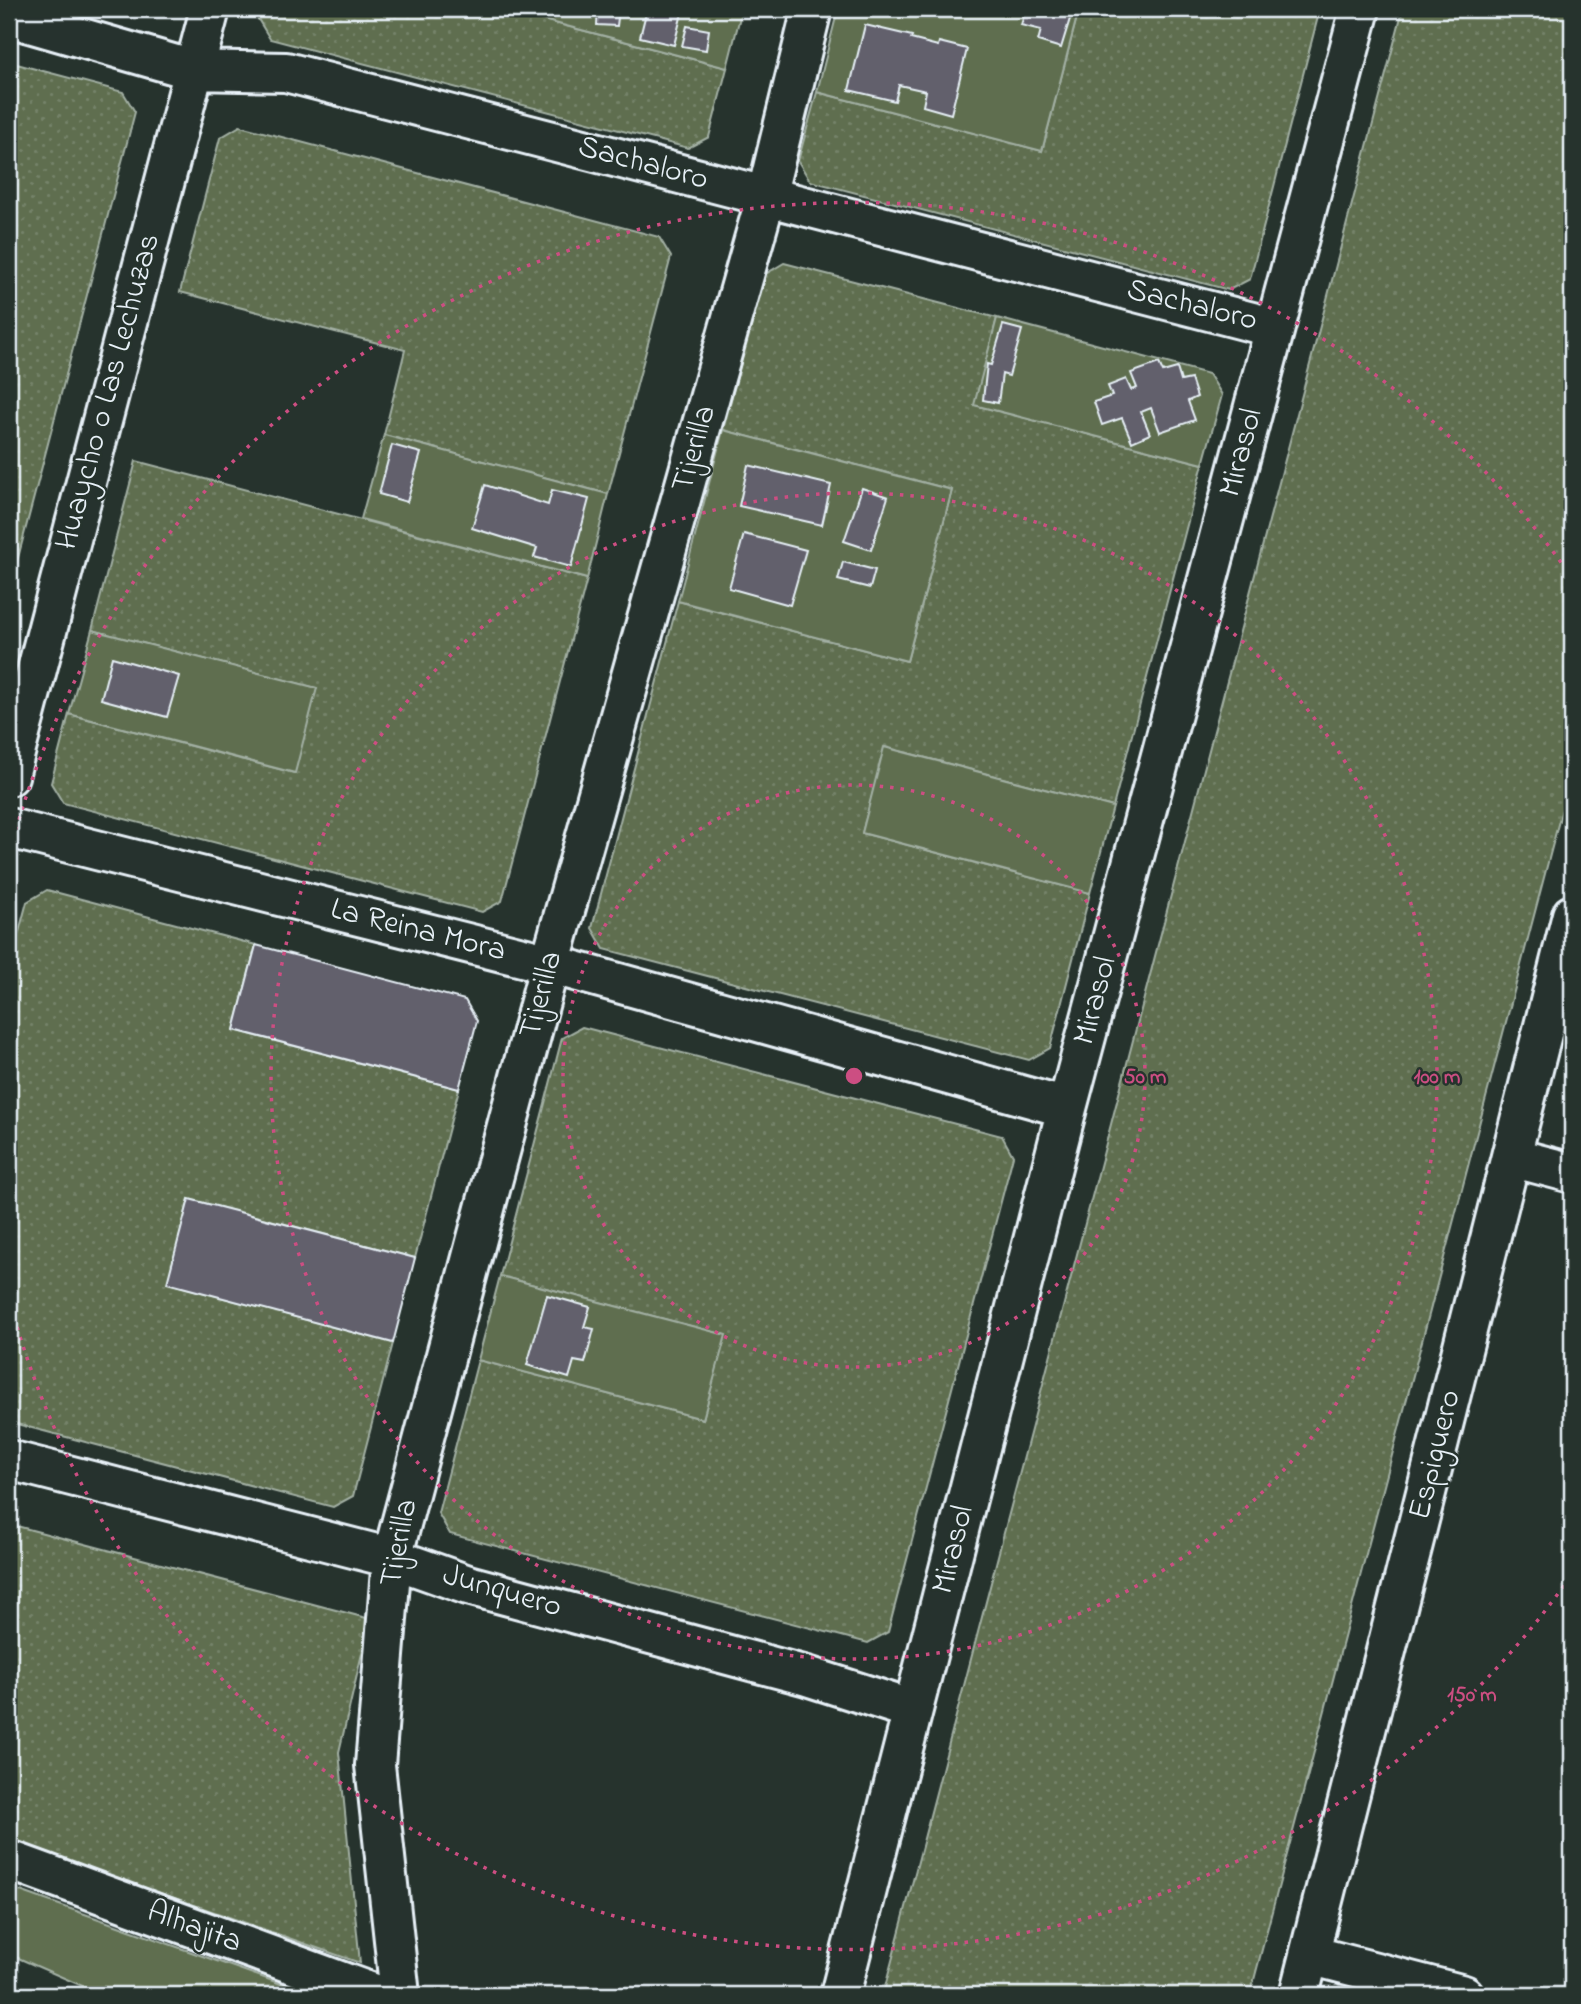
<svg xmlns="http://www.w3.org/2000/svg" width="1581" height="2004" viewBox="0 0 1581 2004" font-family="'Indie Flower',sans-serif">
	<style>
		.grass { fill: url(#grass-dots); stroke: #a3b0a4; stroke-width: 2 }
		.garden { fill: #5e6e50; stroke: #a3b0a4; stroke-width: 2 }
		.building { fill: #62606c; stroke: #e8f1f8; stroke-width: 2 }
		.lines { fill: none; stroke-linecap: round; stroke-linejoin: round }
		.minor-casing { stroke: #e8f1f8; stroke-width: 44 }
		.minor { stroke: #26332d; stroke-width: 38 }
		.ring { fill: none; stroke: #cc4e82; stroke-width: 3.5; stroke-dasharray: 3.5 7 }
		.labels { text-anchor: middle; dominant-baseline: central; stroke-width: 5; stroke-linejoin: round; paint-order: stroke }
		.street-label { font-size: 32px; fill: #e8f1f8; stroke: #26332d }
		.centre { fill: #cc4e82; stroke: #26332d; stroke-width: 3.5 }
		.ring-label { font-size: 21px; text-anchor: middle; font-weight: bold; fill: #cc4e82; stroke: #26332d; stroke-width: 5; stroke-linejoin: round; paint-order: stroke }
	</style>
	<defs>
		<pattern id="grass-dots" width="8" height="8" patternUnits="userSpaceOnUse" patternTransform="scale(1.75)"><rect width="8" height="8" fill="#5e6e50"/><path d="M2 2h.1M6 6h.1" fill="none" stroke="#75836a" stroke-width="1.8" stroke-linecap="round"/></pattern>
	</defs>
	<rect width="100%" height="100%" fill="#26332d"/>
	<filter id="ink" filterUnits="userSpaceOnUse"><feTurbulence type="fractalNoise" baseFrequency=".0143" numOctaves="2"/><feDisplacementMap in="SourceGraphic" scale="14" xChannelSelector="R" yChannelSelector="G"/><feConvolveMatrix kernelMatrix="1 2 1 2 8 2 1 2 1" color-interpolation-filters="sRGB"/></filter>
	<g filter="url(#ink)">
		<path class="grass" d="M261,9H501L727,68L709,137L688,148L270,39L258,19Z
			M1079,9H1320L1250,279L1229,290L810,181L798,161L817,92L1042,151Z
			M1403,9H1572V771L1250,1995H883Z
			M9,62L123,92L135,112L9,592Z
			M240,126L659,237L671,257L608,494L384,435L405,350L180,292L220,138Z
			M784,263L997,318L975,405L1203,464L1113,807L885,747L862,833L1090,893L1050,1048L1029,1060L604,949L592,928L678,601L907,661L952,490L723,430L764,275Z
			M136,461L587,579L502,901L482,912L63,803L51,783L69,714L294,773L316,688L92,630Z
			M47,890L256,945L234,1030L459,1089L415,1258L189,1199L168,1283L393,1343L353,1496L333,1507L9,1422V969L27,902Z
			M582,1027L1002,1136L1013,1156L888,1632L868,1643L450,1534L438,1513L478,1360L703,1419L725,1335L500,1276L562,1038Z
			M9,1524L370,1619L339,1752L360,1963L37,1850L9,1837Z"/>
		<path class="garden" d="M501,9H742L727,68Z
			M838,9H1079L1042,151L817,92Z
			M997,318L1209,374L1222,395L1203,464L974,405Z
			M723,430L952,490L907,661L678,601Z
			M384,435L608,494L587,579L361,519Z
			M92,630L317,688L295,773L69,714Z
			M884,747L1113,807L1090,893L862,833Z
			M500,1276L726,1335L703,1419L478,1360Z
			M9,1887L312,1995H103L9,1954Z"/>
		<path class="building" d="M598,9H619L617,26L597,25Z
			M647,9H683L674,45L640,37Z
			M1026,9H1073L1061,48L1038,41L1041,30L1021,25Z
			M865,25L912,36L911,39L938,46L939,42L967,49L951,114L923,106L926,91L899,85L895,101L849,90Z
			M687,26L709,30L706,50L682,46Z
			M1003,325L1022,330L1009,376L1002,374L998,403L983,400L987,364L991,365Z
			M1159,363L1163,372L1177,368L1181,381L1191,379L1197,397L1188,401L1195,420L1160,432L1151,408L1141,412L1150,434L1132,442L1122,418L1102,425L1094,402L1112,396L1108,386L1126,379L1131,390L1137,388L1131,373Z
			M392,445L421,453L407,502L379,494Z
			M748,465L831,485L822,525L739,506Z
			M485,485L548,505L552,490L589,499L571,567L534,557L537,548L472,528Z
			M862,488L888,497L871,550L844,541Z
			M744,534L806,550L790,605L729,588Z
			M843,562L875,570L870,588L838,580Z
			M112,657L179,676L167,717L101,699Z
			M256,945L465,1000L477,1021L459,1089L234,1030Z
			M189,1199L415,1258L393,1343L167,1283Z
			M547,1295L590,1307L584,1327L594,1329L585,1363L574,1361L569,1378L527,1365Z"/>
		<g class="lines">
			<g class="minor-casing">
				<path id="minor" d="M9,17L193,70L286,72L1275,328
					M9,776L210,9
					M9,828L550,964L1067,1108
					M1511,1157L1572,1173
					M9,1460L392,1558L468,1585L807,1676L913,1710
					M9,1860L378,1995
					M1310,1955L1464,1995
					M400,1995L375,1765L392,1558L550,964L766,197L812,9
					M840,1995L1067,1108L1360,9
					M1299,1995L1572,915"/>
			</g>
			<use href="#minor" class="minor"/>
		</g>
	</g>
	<g class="ring">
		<circle cx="854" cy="1076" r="291"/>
		<circle cx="854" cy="1076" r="583"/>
		<path d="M1570 1577A874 874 0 0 1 10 1302M10 850A874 874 0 0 1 1570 575"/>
	</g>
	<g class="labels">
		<g class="street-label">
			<text transform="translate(643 164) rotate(15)">Sachaloro</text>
			<text transform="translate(1192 306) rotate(14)">Sachaloro</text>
			<text transform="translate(109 392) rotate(-75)">Huaycho o Las Lechuzas</text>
			<text transform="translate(695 449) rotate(-74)">Tijerilla</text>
			<text transform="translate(1242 453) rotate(-75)">Mirasol</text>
			<text transform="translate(418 931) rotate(14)">La Reina Mora</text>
			<text transform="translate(542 995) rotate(-75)">Tijerilla</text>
			<text transform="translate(1096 1001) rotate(-75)">Mirasol</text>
			<text transform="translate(1436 1455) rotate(-76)">Espiguero</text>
			<text transform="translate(400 1543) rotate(-79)">Tijerilla</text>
			<text transform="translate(954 1550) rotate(-76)">Mirasol</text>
			<text transform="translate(502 1592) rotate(16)">Junquero</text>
			<text transform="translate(194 1928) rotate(20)">Alhajita</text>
		</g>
	</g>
	<circle cx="854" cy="1076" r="10" class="centre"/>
	<g class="ring-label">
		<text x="1145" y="1083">50 m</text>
		<text x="1437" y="1083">100 m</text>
		<text x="1472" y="1701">150 m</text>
	</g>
	<rect width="1581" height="2004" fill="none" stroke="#26332d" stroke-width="35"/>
	<rect x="18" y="18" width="1546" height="1969" fill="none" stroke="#e8f1f8" stroke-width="2.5" filter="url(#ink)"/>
</svg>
